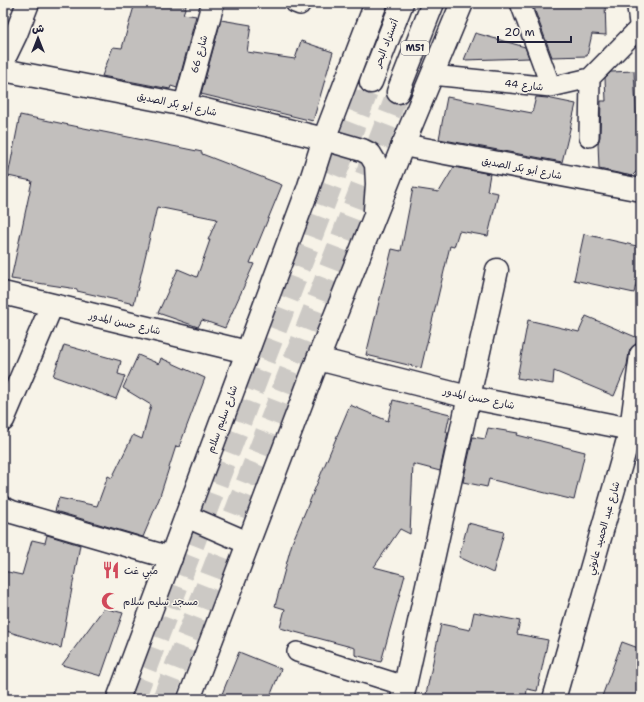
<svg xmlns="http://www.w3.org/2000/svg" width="644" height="702" viewBox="0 0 644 702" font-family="'Shantell Sans','Playpen Sans Arabic',sans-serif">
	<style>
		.building { fill: #c2bfbd; stroke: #22223b }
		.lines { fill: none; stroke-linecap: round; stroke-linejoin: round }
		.motorway-tunnel { stroke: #ccc9c5; stroke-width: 22; stroke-dasharray: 22 11; stroke-linecap: butt }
		.pedestrian-casing { stroke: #22223b; stroke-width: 22 }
		.minor-casing { stroke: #22223b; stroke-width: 25 }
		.secondary-casing { stroke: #22223b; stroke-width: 25 }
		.motorway-casing { stroke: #22223b; stroke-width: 25 }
		.pedestrian { stroke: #f7f3e8; stroke-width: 19 }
		.minor { stroke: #f7f3e8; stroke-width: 22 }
		.secondary { stroke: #f7f3e8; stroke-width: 22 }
		.motorway { stroke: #f7f3e8; stroke-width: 22 }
		.labels { text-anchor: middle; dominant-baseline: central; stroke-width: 3; stroke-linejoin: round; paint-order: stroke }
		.shield { fill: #f7f3e8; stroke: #62616f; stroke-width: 1 }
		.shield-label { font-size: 9px; font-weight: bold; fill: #22223b }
		.street-label { font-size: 10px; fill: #22223b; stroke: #f7f3e8 }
		.poi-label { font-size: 10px; fill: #22223b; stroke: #f7f3e8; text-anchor: start }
	</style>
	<rect width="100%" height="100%" fill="#f7f3e8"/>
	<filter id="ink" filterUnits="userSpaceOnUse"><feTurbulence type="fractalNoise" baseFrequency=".025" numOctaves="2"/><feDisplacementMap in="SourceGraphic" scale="8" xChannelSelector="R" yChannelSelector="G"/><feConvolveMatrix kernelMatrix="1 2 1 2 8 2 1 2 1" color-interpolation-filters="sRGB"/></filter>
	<g filter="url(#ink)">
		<path class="building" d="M135,3H187L183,14L196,16L177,88L171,86L170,89L102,76L113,47L122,48Z
			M534,3H605L606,35L592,34L587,56L552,57L535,11Z
			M221,20L251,25L247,52L295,59L301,41L333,52L313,121L201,94Z
			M475,33L525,47L529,58L464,60Z
			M634,71L639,169L632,176L599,169L598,143L600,137L601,101H606L605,78L611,72Z
			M447,97L532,113L536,97L547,98L576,104L562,162L439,139Z
			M20,115L202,152V154L282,185L250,263L254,264L225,328L202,320L198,327L158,313L178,269L197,277L210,240H208L217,219L157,207L134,304L77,291V289L11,279L32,181L8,176Z
			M454,167L490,174L487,191L498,193L488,236L459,231L454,247L450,246L421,368L366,355L392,249L401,251L413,188L439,192Z
			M584,234L641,247V262L634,293L574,280Z
			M586,316L638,338L636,344L631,348L629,353L627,365L614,396L554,371L553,384L517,378L528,320L579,332Z
			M64,345L121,361L118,374L125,376L116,399L53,376Z
			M138,355L159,364L161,358L205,378L179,447L176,446L159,499L143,537L55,511L59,498L97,506L108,476L112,478L133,435L142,439L151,405L123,388Z
			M393,400L450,414L446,432H448L440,471L413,464L410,534L400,529L374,567L405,575L381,662L355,655V648L280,628L285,609L275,606L292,543L350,405L388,421Z
			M488,428L518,433L517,435L585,452L574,500L489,479L487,487L463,482L473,437L485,439Z
			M468,523L504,532L493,573L459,557Z
			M47,535L80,545L61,648L3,630V571L22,575L32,540L45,543Z
			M104,608L123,613L101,676L62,665Z
			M474,612L520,621L517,634L548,640L537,691L527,689L526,699H425L441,624L470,630Z
			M622,642L641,649V699H601Z
			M239,652L281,669L269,699H220Z"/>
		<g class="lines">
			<path class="motorway-tunnel" d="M134,699L371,82
				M163,699L398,92"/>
			<g class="pedestrian-casing">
				<path id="pedestrian" d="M295,3L300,5L301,3
					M432,75L551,87L520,3
					M551,87L590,78L641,26
					M589,137L590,78
					M297,652L405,686"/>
			</g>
			<g class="minor-casing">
				<path id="minor" d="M638,3L641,28
					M3,61L16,34L28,3
					M3,70L185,105L324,139L362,150L370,154L376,164L377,184L375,210
					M185,105L213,3
					M403,145L641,190
					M3,293L247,352
					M318,359L468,397L641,431
					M3,420L52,305
					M3,508L12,512L171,558
					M402,699L497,270
					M554,699L631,429L641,355"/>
			</g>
			<g class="secondary-casing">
				<path id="secondary" d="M186,516L248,543
					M118,699L308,189L324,139
					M189,699L318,359L403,145"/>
			</g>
			<g class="motorway-casing">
				<path id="motorway" d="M371,82L402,3
					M398,92L433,3
					M324,139L376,3
					M403,145L462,3"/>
			</g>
			<use href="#pedestrian" class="pedestrian"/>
			<use href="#minor" class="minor"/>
			<use href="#secondary" class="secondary"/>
			<use href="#motorway" class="motorway"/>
		</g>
	</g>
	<defs>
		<g id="restaurant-bare" transform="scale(1.38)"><path d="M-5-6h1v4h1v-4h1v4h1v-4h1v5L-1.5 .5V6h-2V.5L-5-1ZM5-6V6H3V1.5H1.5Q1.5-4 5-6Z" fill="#d1495b" stroke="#f7f3e8" stroke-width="2.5" paint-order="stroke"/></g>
		<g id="mosque-bare" transform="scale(1.38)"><path d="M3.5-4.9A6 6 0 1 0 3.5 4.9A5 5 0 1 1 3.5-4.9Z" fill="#d1495b" stroke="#f7f3e8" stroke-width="2.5" paint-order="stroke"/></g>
	</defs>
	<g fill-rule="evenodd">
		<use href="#restaurant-bare" x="111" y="570"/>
		<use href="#mosque-bare" x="110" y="601"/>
	</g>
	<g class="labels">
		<rect class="shield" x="401" y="41" width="28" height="14" rx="3"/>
		<g class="shield-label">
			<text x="415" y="48">M51</text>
		</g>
		<g class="street-label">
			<text transform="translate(386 43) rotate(-69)">أتستراد البحر</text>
			<text transform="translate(199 54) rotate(-75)">شارع 66</text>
			<text transform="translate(524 85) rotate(6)">شارع 44</text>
			<text transform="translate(177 104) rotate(12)">شارع أبو بكر الصديق</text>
			<text transform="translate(522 168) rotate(11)">شارع أبو بكر الصديق</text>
			<text transform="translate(125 323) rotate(13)">شارع حسن المدور</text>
			<text transform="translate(479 398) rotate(12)">شارع حسن المدور</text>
			<text transform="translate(222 419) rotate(-70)">شارع سليم سلام</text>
			<text transform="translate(603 528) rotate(-74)">شارع عبد الحميد عانوتي</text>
		</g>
		<g class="poi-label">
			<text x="124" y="570">مبي غت</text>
			<text x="123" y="601">مسجد سليم سلام</text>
		</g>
	</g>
	<rect width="644" height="702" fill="none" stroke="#f7f3e8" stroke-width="16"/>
	<rect x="8" y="8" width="628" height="686" fill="none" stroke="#22223b" stroke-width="1.5" filter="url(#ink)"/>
	<g transform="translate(38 38)" stroke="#f7f3e8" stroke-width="3" paint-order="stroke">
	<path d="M0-3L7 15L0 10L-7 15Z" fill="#22223b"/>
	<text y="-6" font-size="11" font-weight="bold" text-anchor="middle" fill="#22223b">ش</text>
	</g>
	<path d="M498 36v6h73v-6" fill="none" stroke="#22223b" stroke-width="2"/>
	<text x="504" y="36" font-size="12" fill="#22223b" stroke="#f7f3e8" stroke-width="3" paint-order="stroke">20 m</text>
</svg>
